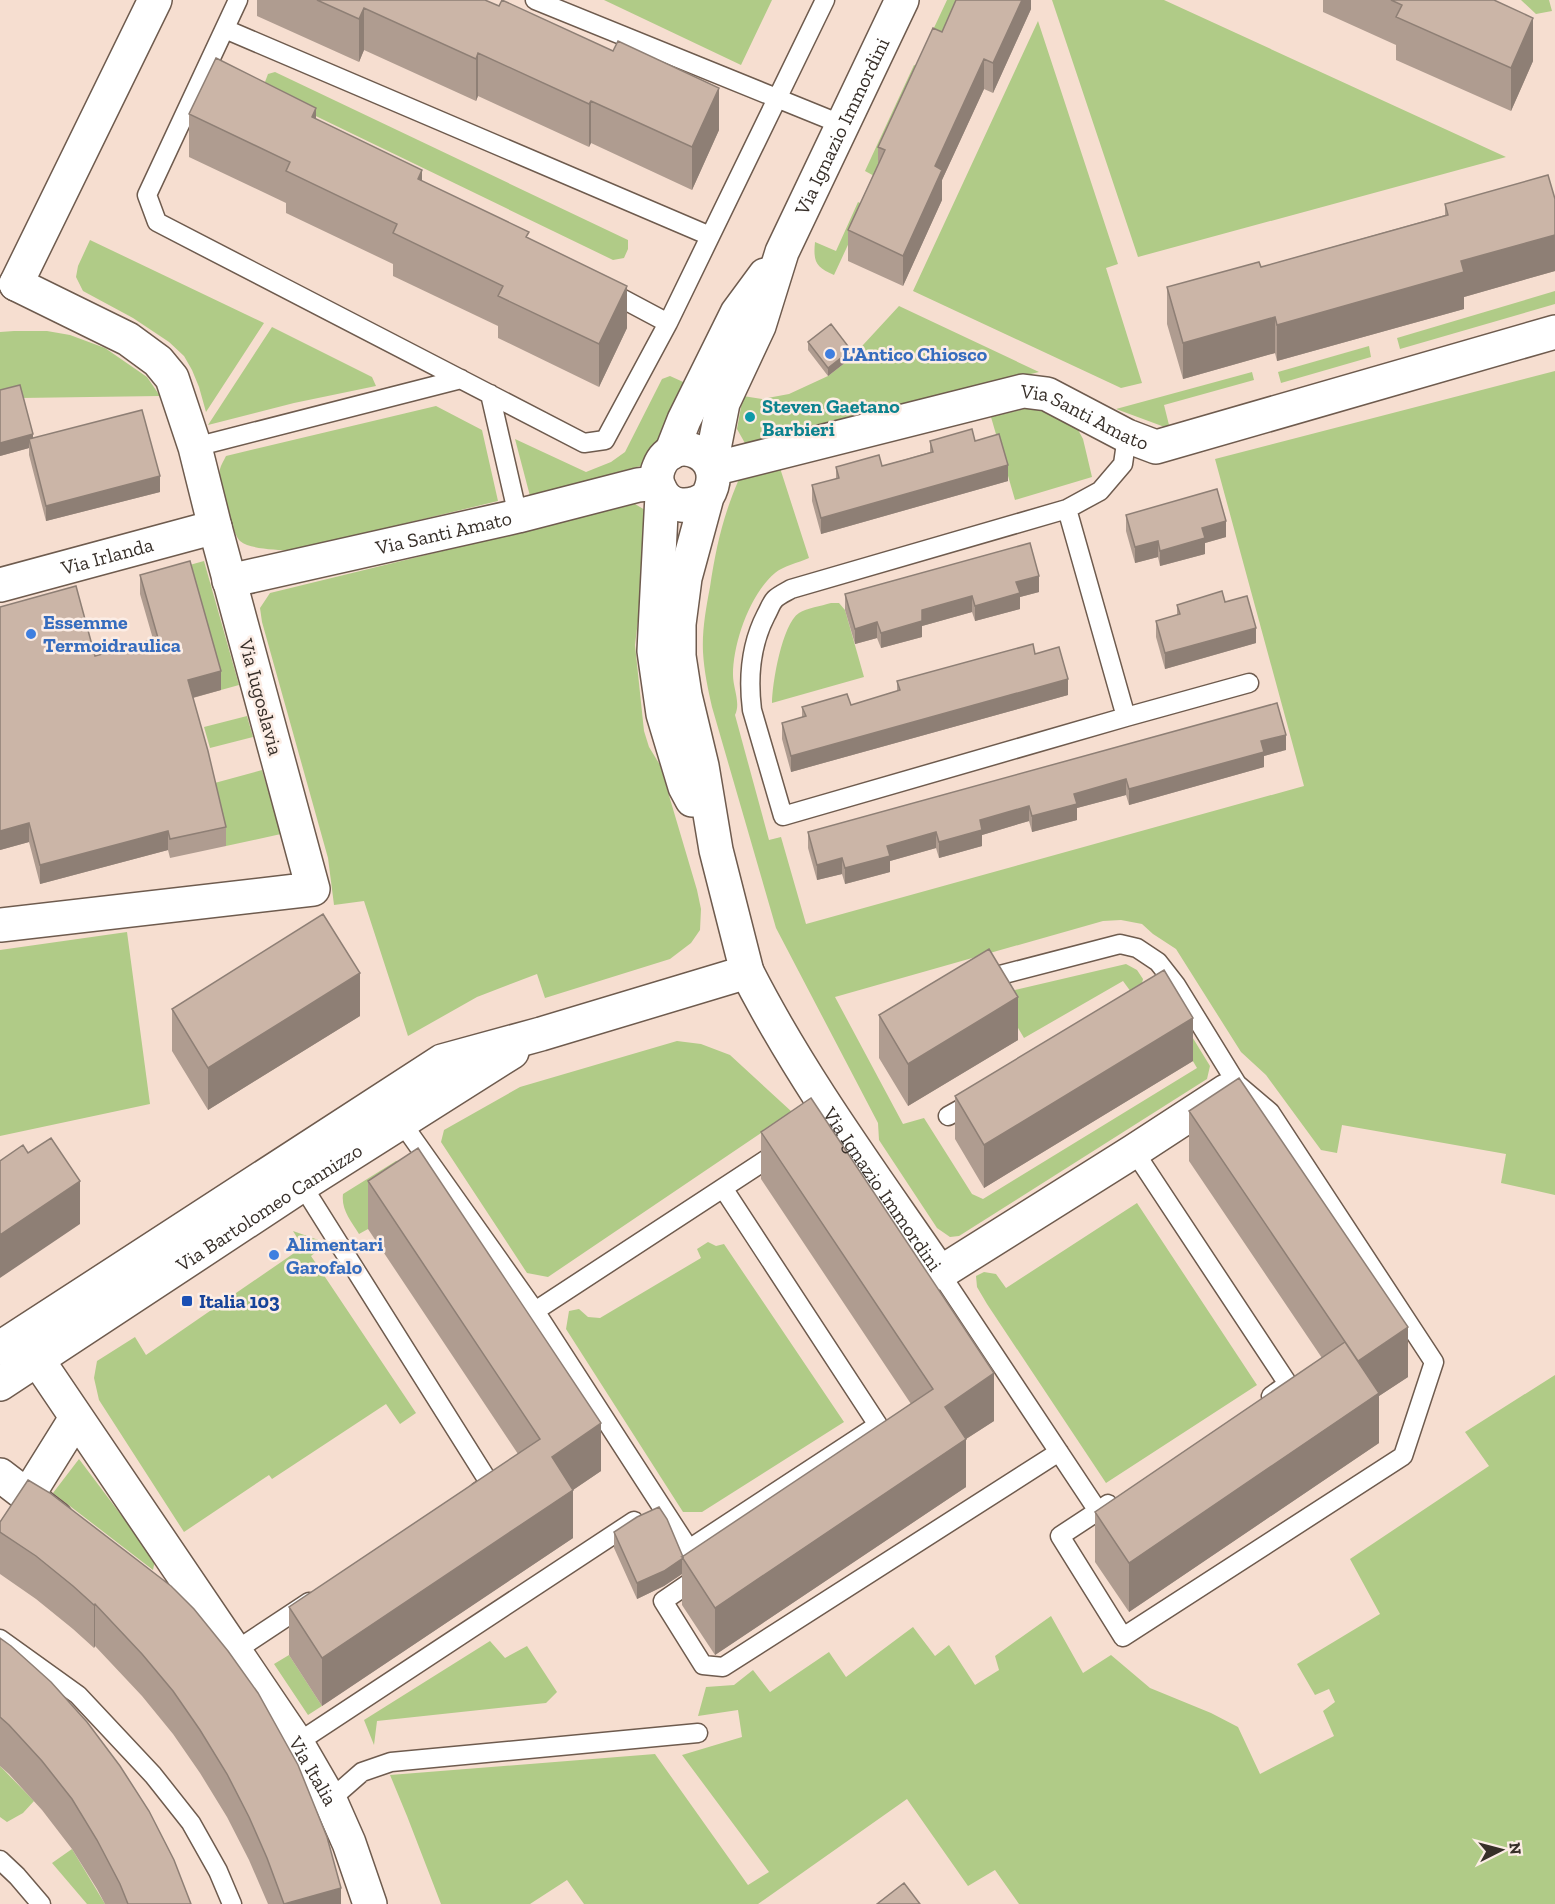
<svg xmlns="http://www.w3.org/2000/svg" width="1555" height="1904" viewBox="0 0 1555 1904" font-family="'Zilla Slab',serif">
	<style>
		.green { fill: #b0cb87 }
		.lines { fill: none; stroke-linecap: round; stroke-linejoin: round }
		.service-casing { stroke: #6e5b4e; stroke-width: 21 }
		.minor-casing { stroke: #6e5b4e; stroke-width: 36 }
		.tertiary-casing { stroke: #6e5b4e; stroke-width: 36 }
		.service { stroke: #fff; stroke-width: 18 }
		.minor { stroke: #fff; stroke-width: 33 }
		.tertiary { stroke: #fff; stroke-width: 33 }
		.wall { fill: #af9c90 }
		.shaded-wall { fill: #8e7f75 }
		.building { fill: #cbb5a7; stroke: #8e7f75; stroke-width: 1.5 }
		.shop-dot { fill: #3f7fe0; stroke: #fcede5; stroke-width: 2 }
		.culture-dot { fill: #0f9aa8; stroke: #fcede5; stroke-width: 2 }
		.transit-dot { fill: #1a4fb4; stroke: #fcede5; stroke-width: 2 }
		.labels { text-anchor: middle; dominant-baseline: central; stroke-width: 5; stroke-linejoin: round; paint-order: stroke }
		.street-label { font-size: 20px; fill: #372f29; stroke: #fcede5 }
		.shop-label { font-size: 20px; font-weight: bold; fill: #366cbe; stroke: #fcede5; text-anchor: start }
		.culture-label { font-size: 20px; font-weight: bold; fill: #0d838f; stroke: #fcede5; text-anchor: start }
		.transit-label { font-size: 20px; font-weight: bold; fill: #164399; stroke: #fcede5; text-anchor: start }
	</style>
	<rect width="100%" height="100%" fill="#f6ded0"/>
	<path class="green" d="M604,0H772L741,65Z
		M947,0H970L945,55L925,47Z
		M1052,0H1164L1506,157L1138,257Z
		M1521,0H1549L1552,11L1536,14Z
		M1038,21L1118,264L1106,268L1142,383L1121,388L913,291Z
		M914,65L927,71L878,178L865,171Z
		M275,72L628,240V249L624,258L613,260L262,90L268,74Z
		M858,202L866,206L834,275C816,267 813,262 815,242L836,251Z
		M90,240L264,323L206,412L199,387L192,370L184,356L169,342L133,318L83,291L76,277L78,266Z
		M1555,291V304L1400,349L1397,338Z
		M899,306L1039,372L746,445L737,429L743,396L762,399L789,394L828,376L851,358Z
		M272,327L372,377L376,386L294,403L208,425Z
		M14,331H47L70,335L105,348L147,377L160,396L20,398L0,403V332Z
		M1369,346L1371,357L1281,383L1278,372Z
		M1555,371V1195L1501,1183L1506,1154L1342,1125L1337,1153L1321,1150L1266,1075L1241,1052L1176,949L1153,934L1142,924L1121,920L1103,921L835,997L903,1124L924,1118L972,1194L983,1199L1197,1068L1164,1012L1180,1017L1210,1066L1207,1079L959,1236L950,1237L937,1228L879,1140L878,1123L776,928L712,707C708,689 704,671 703,652C702,630 706,608 710,587C716,547 723,516 739,479L780,468L809,558C798,563 783,566 775,573C750,594 733,643 733,675C733,688 741,703 735,715L769,840L781,837L806,924L1304,786L1215,459Z
		M1252,372L1254,380L1164,405L1170,429L1116,409Z
		M670,376L692,386L644,465L530,496L515,439L586,472L611,462L625,452L662,379Z
		M436,406L482,430L498,501L291,551C277,549 251,550 240,541C232,534 218,480 220,469C221,465 224,460 226,456Z
		M1036,406L1076,426L1083,439L1092,477L1015,500L991,417Z
		M635,504L645,510L650,522L635,645L644,731L649,747L660,765L697,890L701,909L700,930L691,943L670,959L545,998L537,974L477,997L408,1036L364,901L334,905L328,858L262,622L260,608L270,593Z
		M204,561L239,685L221,690L186,566Z
		M831,603H839L845,610L864,677L772,703C772,684 782,624 799,613C807,608 821,606 831,603Z
		M247,716L253,737L210,748L204,727Z
		M262,770L281,834L226,846L211,784Z
		M127,932L150,1104L0,1136V950Z
		M1126,964L1137,970L1143,979L1141,988L1131,992L1123,981L1024,1038L998,994Z
		M677,1041L701,1044L730,1055L792,1112L548,1277L527,1273L441,1142L444,1130L520,1087Z
		M404,1160L368,1229L359,1234C351,1221 341,1210 343,1194L396,1161Z
		M1137,1203L1257,1385L1106,1483L987,1304L977,1287L976,1276L984,1272L996,1274L1006,1288Z
		M293,1231L327,1243L311,1256L416,1413L400,1424L386,1404L272,1479L269,1475L184,1532L99,1400L94,1378L97,1361L135,1337L146,1355L303,1247Z
		M708,1242L716,1246L724,1244L844,1422L702,1512H683L566,1329L569,1311L579,1309L588,1317L600,1318L701,1258L697,1249Z
		M1555,1375V1904H1019L995,1870L968,1886L907,1799L758,1904H584L567,1880L530,1904H441L407,1816L390,1775L655,1754L748,1885L769,1872L682,1755L742,1737L738,1710L698,1716L706,1687L734,1685L753,1670L770,1692L829,1652L846,1677L913,1627L935,1656L949,1645L975,1685L999,1670L995,1656L1051,1616L1083,1673L1111,1655L1150,1688L1211,1713L1238,1727L1260,1774L1334,1736L1323,1711L1335,1702L1329,1689L1315,1695L1297,1664L1380,1614L1350,1559L1489,1466L1465,1432Z
		M79,1459L155,1560L153,1570L53,1493Z
		M490,1641L505,1658L527,1646L557,1692L546,1703L377,1721L374,1745L364,1720Z
		M289,1655L322,1706L308,1715L274,1664Z
		M0,1766L34,1801L23,1813L7,1822L0,1817Z
		M72,1849L105,1904H87L52,1863Z"/>
	<g class="lines">
		<g class="service-casing">
			<path id="service" d="M238,0L147,195L157,222L584,443L605,440L668,323L825,0
				M535,0L843,125
				M225,29L710,236
				M606,290L668,323
				M490,394L518,516
				M195,447L461,379
				M1067,509L1126,717L783,816L752,710C748,678 751,644 766,615C769,610 771,603 775,599C779,595 786,592 791,589L1067,509L1100,491L1123,464L1127,436
				M1126,717L1249,683
				M981,980L1120,944L1137,948L1158,962L1176,985L1237,1084L1270,1112L1434,1362L1403,1456L1123,1637L1060,1536L1098,1511
				M948,1116L975,1101
				M402,1123L535,1311L689,1549L878,1425L723,1188
				M1134,1151L1288,1384L1271,1396
				M302,1185L490,1484L478,1492
				M940,1273L1098,1511L1108,1504
				M535,1311L781,1150
				M701,1575L663,1601L703,1665L723,1667L1059,1452
				M0,1639L78,1695L153,1775L191,1823L218,1871L232,1904
				M235,1651L309,1602
				M297,1743L634,1521
				M330,1800L362,1772L391,1762L698,1733
				M0,1860L17,1876L41,1904"/>
		</g>
		<g class="minor-casing">
			<g id="minor">
				<path d="M16,284L155,0"/>
				<path id="s1" d="M713,469L1023,391L1047,394L1127,436L1156,447L1555,332"/>
				<path id="s2" d="M229,581L518,516L638,485L657,483"/>
				<path id="s3" d="M0,585L215,527"/>
				<path d="M0,925L313,889L215,527L195,447L172,378L158,361L128,339L16,284"/>
				<path id="s4" d="M747,972C801,1078 873,1175 940,1273L1134,1151L1226,1091"/>
				<path id="s5" d="M37,1359L297,1743L330,1800L349,1843L370,1904"/>
				<path d="M0,1475L56,1518"/>
				<path d="M28,1495L76,1418"/>
			</g>
		</g>
		<g class="tertiary-casing">
			<g id="tertiary">
				<path d="M671,453L684,420L737,313L765,275"/>
				<path id="s6" d="M711,464L723,403L759,326L782,252L902,0"/>
				<path d="M662,495L654,651L663,714L685,787L692,800"/>
				<path d="M0,1348L442,1061L541,1034L747,972L716,850L702,766L685,695L679,656V624L685,578L707,497C732,455 673,430 659,467C656,474 656,482 660,489C669,510 692,508 707,497"/>
				<path id="s7" d="M0,1384L302,1185L512,1052"/>
			</g>
		</g>
		<use href="#service" class="service"/>
		<use href="#minor" class="minor"/>
		<use href="#tertiary" class="tertiary"/>
	</g>
	<path class="wall" d="M257,0H485L719,130L692,190L591,143L589,147L478,96L476,101L364,50L359,62L257,16Z
		M1031,0V9L993,93L984,89L942,180V200L903,286L848,261V230L878,164V147L942,32Z
		M1322,0H1494L1533,61L1511,111L1396,60V45L1323,12V0Z
		M189,114L316,119L422,181L529,238L627,328L599,387L498,338V326L393,276V264L286,213V203L189,157Z
		M1555,199V271L1464,297V309L1277,361L1275,353L1183,379L1167,324V287L1261,267L1445,215V204Z
		M808,342L851,358L828,376L808,350Z
		M0,390L33,438L160,492L46,521L29,455V448L0,456Z
		M930,441H975L1008,481L821,534L812,501V485L836,479V467L882,466L930,452Z
		M1126,515L1226,537L1205,543V554L1160,566L1158,557L1135,563L1126,531Z
		M140,575L221,690L193,698L226,827V846L170,858L168,850L40,884L29,842L0,850V607L95,656L153,639L140,594Z
		M1039,592L1020,597V609L975,621L972,612L922,626V637L881,648L877,638L855,644L845,610V594Z
		M1225,602L1256,643L1165,669L1156,637V621L1177,615V605Z
		M1035,654L1068,695L791,772L782,739V723L802,717V707L851,705L897,691V681Z
		M1286,750L1264,756V767L1129,805L1126,795L1077,808V820L1032,832L1029,821L982,835V846L939,858L936,848L890,861V872L845,884L842,874L817,880L808,848V832Z
		M172,1009L360,1016L208,1110L172,1051Z
		M879,1015L1018,1040L908,1106L879,1058Z
		M1193,1061L984,1188L955,1139V1096Z
		M1189,1111L1408,1377L1379,1396V1443L1129,1612L1095,1562V1512L1322,1358L1189,1161Z
		M761,1132L994,1421L966,1439V1487L715,1655L682,1605V1574L664,1586L637,1599L614,1548V1532L683,1557L911,1404L761,1179Z
		M368,1181L601,1471L573,1490V1538L322,1706L289,1655V1607L518,1454L368,1229Z
		M28,1480L341,1904H268L249,1860L227,1817L200,1773L173,1734L142,1696L95,1646L94,1648L73,1629L36,1599L0,1574V1522Z
		M0,1638L191,1904H105L97,1889L72,1849L42,1810L9,1774L0,1766Z"/>
	<path class="shaded-wall" d="M1022,0H1031V9L993,93V63Z
		M364,8V50L359,62V19Z
		M1533,18V61L1511,111V68Z
		M478,53V96L476,101V59Z
		M984,59V89L942,180V200L903,286V256L935,166Z
		M719,88V130L692,190V147Z
		M591,101V143L589,147V104Z
		M316,108V151L312,117Z
		M422,170V213L418,179Z
		M1555,235V271L1464,297V309L1277,361V325L1461,261Z
		M627,286V328L599,387V344Z
		M1275,317V353L1183,379V343Z
		M851,350V358L828,376V368Z
		M33,434V447L29,439V448L0,456V443Z
		M1008,465V481L821,534V518Z
		M160,476V492L46,521V506Z
		M1226,521V537L1205,543V554L1160,566V551L1202,528Z
		M1158,541V557L1135,563V547Z
		M1039,576V592L1020,597V609L975,621V606L1016,582Z
		M972,596V612L922,626V637L881,648V633L922,610Z
		M877,622V638L855,644V629Z
		M1256,628V643L1165,669V653Z
		M221,671V690L188,699V680Z
		M1068,679V695L791,772V756Z
		M1286,735V750L1264,756V767L1129,805V789L1261,741Z
		M1126,779V795L1077,808V820L1032,832V816L1074,794Z
		M1029,806V821L982,835V846L939,858V842L980,820Z
		M29,823V842L0,850V831Z
		M168,831V850L40,884V865Z
		M936,832V848L890,861V872L845,884V868L887,846Z
		M842,858V874L817,880V865Z
		M360,973V1016L208,1110V1068Z
		M1018,997V1040L908,1106V1064Z
		M1193,1018V1061L984,1188V1145Z
		M80,1181V1224L0,1278V1235Z
		M1408,1327V1377L1379,1396V1443L1129,1612V1563L1358,1361Z
		M994,1373V1421L966,1439V1487L715,1655V1608L945,1407Z
		M601,1423V1471L573,1490V1538L322,1706V1658L552,1457Z
		M682,1559V1574L664,1586L637,1599V1583Z
		M95,1604V1646L94,1648V1605Z
		M341,1888V1904H284Z"/>
	<path class="building" d="M317,0H485L499,6L502,0L613,51L618,41L719,88L692,147L591,101L589,104L478,53L476,59L364,8L359,19Z
		M956,0H1022L993,63L984,59L935,166L942,170L903,256L848,230L885,150L878,147L933,28L942,32Z
		M1391,0H1494L1533,18L1511,68L1396,17L1402,5Z
		M216,58L316,108L312,117L422,170L418,179L529,232L526,237L627,286L599,344L498,296L503,286L393,233L397,224L286,171L290,162L189,114Z
		M1548,175L1555,199V235L1461,261L1464,272L1277,325L1275,317L1183,343L1167,287L1259,262L1261,267L1448,215L1445,204Z
		M831,324L851,350L828,368L808,342Z
		M20,385L33,434L0,443V390Z
		M142,410L160,476L46,506L29,439Z
		M972,429L975,441L999,434L1008,465L821,518L812,485L839,478L836,467L879,455L882,466L908,459L933,452L930,441Z
		M1217,489L1226,521L1202,528L1205,538L1160,551L1158,541L1135,547L1126,515Z
		M1030,543L1039,576L1016,582L1020,593L975,606L972,596L922,610V621L881,633L877,622L855,629L845,594Z
		M190,561L221,671L188,680L208,751L226,827L170,839L168,831L40,865L29,823L0,831V607L76,586L95,656L158,638L140,575Z
		M1222,591L1225,602L1247,596L1256,628L1165,653L1156,621L1180,614L1177,605Z
		M1033,644L1035,654L1059,647L1068,679L791,756L782,723L806,716L802,707L847,694L851,705L900,690L897,681Z
		M1277,703L1286,735L1261,741L1264,752L1129,789L1126,779L1074,794L1077,804L1032,816L1029,806L980,820L982,830L939,842L936,832L887,846L890,856L845,868L842,858L817,865L808,832Z
		M323,914L360,973L208,1068L172,1009Z
		M989,949L1018,997L908,1064L879,1015Z
		M1164,970L1193,1018L984,1145L955,1096Z
		M1239,1078L1408,1327L1358,1361L1189,1111Z
		M811,1098L994,1373L945,1407L966,1439L715,1608L682,1557L933,1389L761,1132Z
		M51,1138L80,1181L0,1235V1161L23,1145L28,1153Z
		M418,1148L601,1423L552,1457L573,1490L322,1658L289,1607L540,1439L368,1181Z
		M1345,1342L1379,1393L1129,1563L1095,1512Z
		M28,1480L50,1493L171,1586L194,1609L228,1651L258,1693L298,1765L327,1837L341,1888L284,1904L267,1858L249,1817L227,1774L200,1730L173,1691L142,1654L95,1604L94,1605L73,1586L36,1556L0,1532V1522Z
		M659,1507L667,1519L683,1557H682L683,1558L664,1571L637,1583L614,1532L637,1517Z
		M0,1638L11,1646L51,1682L87,1722L120,1766L149,1811L174,1860L191,1904H128L120,1884L97,1840L72,1799L42,1761L9,1725L0,1717Z
		M904,1883L920,1904H877Z"/>
	<g class="shop-dot">
		<circle cx="830" cy="354" r="6"/>
		<circle cx="31" cy="634" r="6"/>
		<circle cx="274" cy="1255" r="6"/>
	</g>
	<circle class="culture-dot" cx="750" cy="417" r="6"/>
	<rect class="transit-dot" x="181" y="1295" width="12" height="12" rx="3"/>
	<g class="labels">
		<g class="street-label">
			<text stroke="none"><textPath href="#s6" startOffset="364">Via Ignazio Immordini</textPath></text>
			<text stroke="none"><textPath href="#s1" startOffset="387">Via Santi Amato</textPath></text>
			<text stroke="none"><textPath href="#s2" startOffset="220">Via Santi Amato</textPath></text>
			<text stroke="none"><textPath href="#s3" startOffset="111">Via Irlanda</textPath></text>
			<text transform="translate(261 697) rotate(75)">Via Iugoslavia</text>
			<text stroke="none"><textPath href="#s4" startOffset="256">Via Ignazio Immordini</textPath></text>
			<text stroke="none"><textPath href="#s7" startOffset="322">Via Bartolomeo Cannizzo</textPath></text>
			<text stroke="none"><textPath href="#s5" startOffset="496">Via Italia</textPath></text>
		</g>
		<g class="shop-label">
			<text x="842" y="354">L'Antico Chiosco</text>
			<text x="43" y="622">Essemme<tspan x="43" dy="23">Termoidraulica</tspan></text>
			<text x="286" y="1244">Alimentari<tspan x="286" dy="23">Garofalo</tspan></text>
		</g>
		<g class="culture-label">
			<text x="762" y="406">Steven Gaetano<tspan x="762" dy="23">Barbieri</tspan></text>
		</g>
		<g class="transit-label">
			<text x="199" y="1301">Italia 103</text>
		</g>
	</g>
	<g transform="translate(1501 1850) rotate(84)" stroke="#fcede5" stroke-width="4.5" paint-order="stroke">
	<path d="M0-4.5L10 22L0 15L-10 22Z" fill="#372f29"/>
	<text y="-9" font-size="16" font-weight="bold" text-anchor="middle" fill="#372f29">N</text>
	</g>
</svg>
